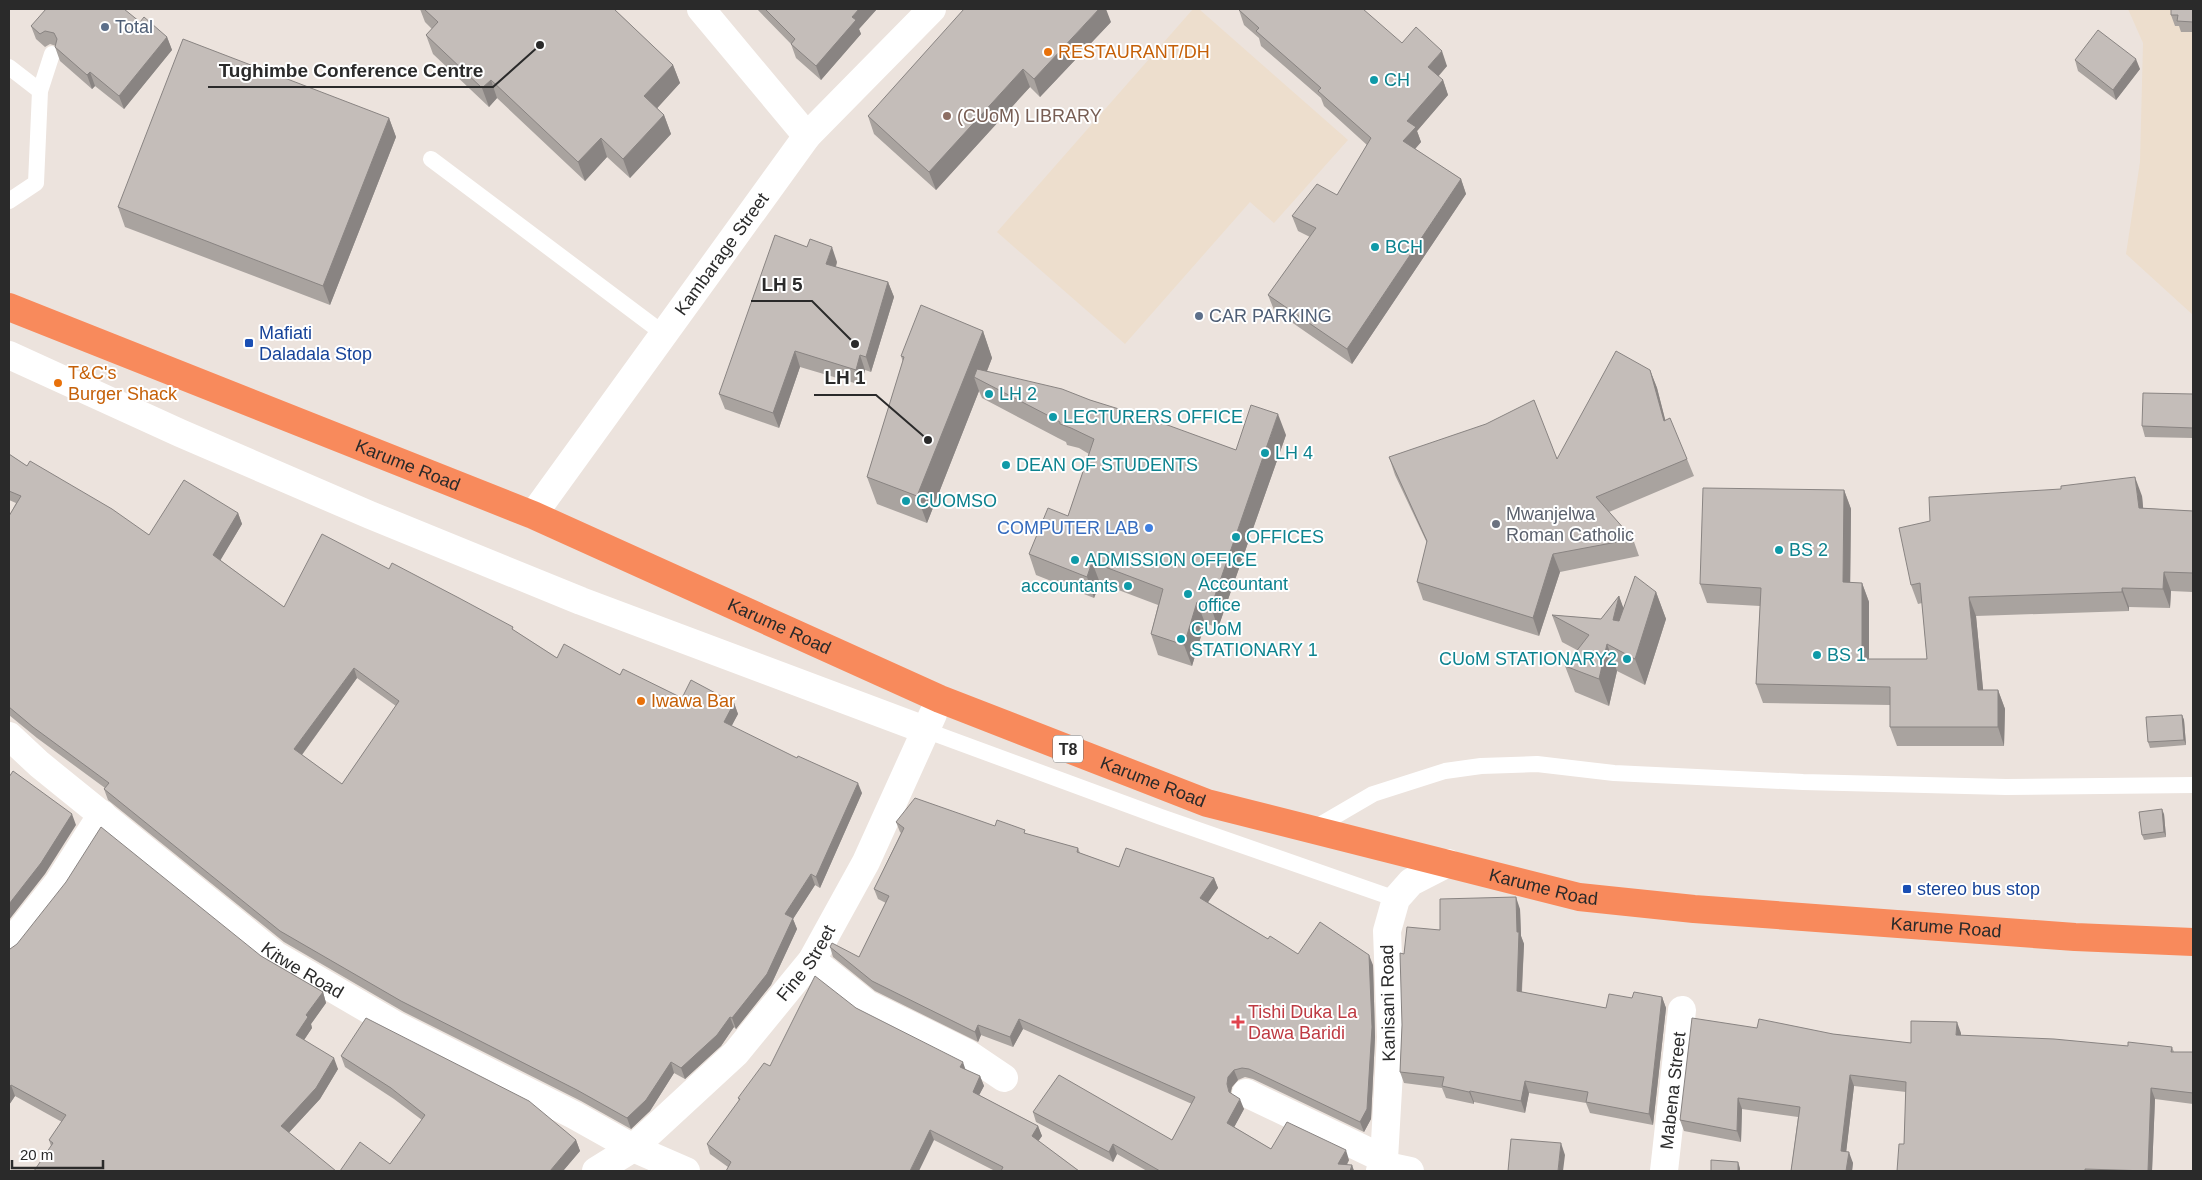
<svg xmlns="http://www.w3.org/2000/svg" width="2202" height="1180" viewBox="0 0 2202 1180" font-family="Arial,sans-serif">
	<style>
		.education { fill: #eddecd }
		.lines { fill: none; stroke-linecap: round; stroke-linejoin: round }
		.lane { stroke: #fff; stroke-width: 16 }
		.street { stroke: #fff; stroke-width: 28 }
		.highway { stroke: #f88a5c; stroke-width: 28 }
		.wall { fill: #a9a39f; fill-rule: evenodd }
		.shaded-wall { fill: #898482 }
		.building { fill: #c4bdb9; stroke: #898482; fill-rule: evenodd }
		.service-dot { fill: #5c6f8a; stroke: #fff; stroke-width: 2 }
		.food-dot { fill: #e8710a; stroke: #fff; stroke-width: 2 }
		.culture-dot { fill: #0f9aa8; stroke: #fff; stroke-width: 2 }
		.education-dot { fill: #8d6e63; stroke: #fff; stroke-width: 2 }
		.transit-dot { fill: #1a4fb4; stroke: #fff; stroke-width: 2 }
		.worship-dot { fill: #6b7280; stroke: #fff; stroke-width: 2 }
		.shop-dot { fill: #3f7fe0; stroke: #fff; stroke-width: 2 }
		.health-dot { fill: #e0444e; stroke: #fff; stroke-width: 2 }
		.labels { text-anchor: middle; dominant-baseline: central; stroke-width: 4; stroke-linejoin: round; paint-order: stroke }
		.shield { fill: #fff; stroke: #6a6a6a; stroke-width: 1 }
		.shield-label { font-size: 16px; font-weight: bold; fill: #2a2a2a }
		.service-label { font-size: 18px; fill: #4e5e75; stroke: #fff; text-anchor: start }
		.food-label { font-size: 18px; fill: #c56008; stroke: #fff; text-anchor: start }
		.culture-label { font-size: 18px; fill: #0d838f; stroke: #fff; text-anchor: start }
		.education-label { font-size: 18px; fill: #785e54; stroke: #fff; text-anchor: start }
		.street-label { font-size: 18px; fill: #2a2a2a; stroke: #fff }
		.transit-label { font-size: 18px; fill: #164399; stroke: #fff; text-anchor: start }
		.worship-label { font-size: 18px; fill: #5b616d; stroke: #fff; text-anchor: start }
		.shop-label { font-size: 18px; fill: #366cbe; stroke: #fff; text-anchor: end }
		.health-label { font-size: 18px; fill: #be3a42; stroke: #fff; text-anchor: start }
		.leader { fill: none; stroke: #2a2a2a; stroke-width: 2 }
		.callout-dot { fill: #2a2a2a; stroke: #fff; stroke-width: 2 }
		.callout-label { font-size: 19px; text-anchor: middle; font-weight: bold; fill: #2a2a2a; stroke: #fff; stroke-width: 4; stroke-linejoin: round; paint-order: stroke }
	</style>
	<rect width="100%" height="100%" fill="#ece3dd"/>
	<path class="education" d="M1193,9H1199L1348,140L1274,223L1250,202L1125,344L997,232Z
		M2128,9H2193V315L2126,254L2140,162L2143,43Z"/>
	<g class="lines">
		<path class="lane" d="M9,67L40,91L36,183L9,201
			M40,91L52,54
			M431,159L664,334
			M925,730L1161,817L1396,899
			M1313,829L1373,794L1445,771L1481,766L1537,764L1614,773L1803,782L2006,787L2193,785"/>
		<g class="street">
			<path d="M701,9L807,136"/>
			<path d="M9,355L180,433L370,515L581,601L925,730"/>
			<path id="s1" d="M533,515L807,136L932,9"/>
			<path id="s2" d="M9,736L39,764L275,955L397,1026L574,1115L633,1148L686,1171"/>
			<path d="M9,945L58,883L102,814"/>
			<path d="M812,960L867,1004L967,1053L1004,1078"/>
			<path d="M1246,1093L1384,1159"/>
			<path d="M1382,1165L1410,1171"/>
			<path id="s3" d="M596,1171L633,1148L736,1053L812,960L866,862L933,714"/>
			<path d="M1380,1171L1384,1159L1391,1037L1387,931L1396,899L1411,882L1448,863"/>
			<path id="s4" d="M1664,1171L1682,1010"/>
		</g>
		<path class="highway" id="s5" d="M9,307L533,515L940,699L1207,803L1579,897L1694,909L2075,937L2193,942"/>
	</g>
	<path class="wall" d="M420,9H614L673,65L680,83L657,108L664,115L671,134L630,178L607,157L585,181L497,98L489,107L433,54L426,35L432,29L425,22Z
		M757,9H877L859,29L861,34L821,80L796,58L791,44Z
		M2193,9V32H2181L2179,26H2175L2171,15Z
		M1239,10L1402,43L1447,66L1438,77L1443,80L1448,95L1417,131L1421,142L1415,149L1461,179L1466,194L1352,364L1274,310L1268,295L1310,237L1298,231L1292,216L1337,195L1367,145L1324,106L1321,98L1261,46L1259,38L1244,25Z
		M140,22L167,37L172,50L124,109L95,86L92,89L60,61L55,47L56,46L50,44L45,47L36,39L31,26Z
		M1111,22L1040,97L1030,87L936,190L874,134L868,116Z
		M2075,60L2140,69L2116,100L2078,71Z
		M389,118L396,137L330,305L125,227L118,207Z
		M837,262L836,267L888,282L894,297L871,372L865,370L861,385L800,367L779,428L725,409L719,394Z
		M983,331L992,358L987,371L1090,400L1236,450L1286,435L1218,628L1205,623L1192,666L1158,655L1151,634L1158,605L1100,583L1094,598L1036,575L1029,554L1068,516L1089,454L1079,448L1067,445L1066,442L1058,438L982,398L979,391L927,523L877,504L867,477L903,362L901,356Z
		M1650,370L1657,388L1665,420L1687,459L1694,476L1609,512L1633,539L1639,556L1560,572L1539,636L1423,600L1417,582L1427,543L1395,475L1389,457L1557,459Z
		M2193,394V438L2145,437L2142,426Z
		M9,454L27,466L149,535L238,513L242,524L220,560L284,607L389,569L515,631L557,658L620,675L682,698L734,703L738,714L731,726L862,793L820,888L815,885L793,919L797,929L771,985L736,1029L734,1027L721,1046L685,1079L674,1073L650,1111L631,1129L581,1101L404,1012L284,942L108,800L104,789L105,788L37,738L9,715V516L16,503L9,500ZM357,678L396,706L342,784L302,755Z
		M1844,490L1851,509L1850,583H1862L1869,602V659H1927L1922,603L1918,604L1911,585L2142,496L2143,508L2193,511V592L2171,591L2170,608L2129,607V611L1976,616L1983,690H1998L2005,709L2004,746H1897L1890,727V705L1763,703L1756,684L1760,606L1707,603L1700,584Z
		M1656,592L1666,619L1645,685L1617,671L1609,706L1575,692L1565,666L1577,650L1562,642L1552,615L1601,619L1619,596L1623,608Z
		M2182,715L2184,720L2186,745L2150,748L2148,742Z
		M2164,814L2166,837L2144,840L2142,835Z
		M896,822L995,826L1078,848L1080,853L1119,867L1214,878L1218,888L1208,902L1268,939L1298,954L1373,965L1375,1037L1371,1119L1364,1132L1253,1079L1245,1077L1238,1080L1232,1087L1231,1093L1244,1109L1234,1127L1271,1149L1349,1160L1347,1165H1352L1354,1171H1147L1117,1154L1113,1162L1036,1122L1033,1112L1172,1140L1192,1104L1023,1029L1013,1047L981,1035L978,1042L875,991L833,957L830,947L859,957L886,903L878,899L874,889L901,833L900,832Z
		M1520,909L1521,936L1524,944L1522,992L1606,1008L1632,998L1662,997L1666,1008L1653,1125L1590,1113L1586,1103L1529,1093L1525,1113L1474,1102V1104L1446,1098L1442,1088L1404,1083L1400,1072L1402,1025L1404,954L1440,930Z
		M9,949L261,956L323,992L326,1003L311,1024L312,1028L304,1040L338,1069L320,1099L289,1132L51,1146L49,1140L62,1122L15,1096L9,1105Z
		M856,1008L966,1070L980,1076L984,1086L979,1095L1038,1126L1042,1136L1038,1141L1079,1171H995L934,1140L728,1167L710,1154L707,1144L739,1101L738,1098L770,1066Z
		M1757,1028L1833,1034L1911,1043L1961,1033V1036L2128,1046L2172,1047L2174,1052H2193V1104L2155,1099L2152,1171H1897L1904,1144L1906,1092L1854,1086L1846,1152L1853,1163L1852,1171H1791L1798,1117L1742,1109L1741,1142L1684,1131L1680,1120Z
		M341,1056L576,1140L580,1151L563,1171H340L390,1164L422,1120L394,1099L345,1067Z"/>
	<path class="shaded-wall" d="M859,9H877L859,29L861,34L821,80L816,66L852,17Z
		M1099,9H1106L1111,22L1040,97L1034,79Z
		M167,37L172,50L124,109L119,96Z
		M1442,51L1447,66L1433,82L1428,67Z
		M2136,59L2140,69L2116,100L2113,90Z
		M673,65L680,83L651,115L644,96Z
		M1023,69L1030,87L936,190L929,172Z
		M90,72L95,86L92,89L87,75Z
		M491,80L497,98L489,107L482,88Z
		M1443,80L1448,95L1417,131L1421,142L1409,156L1403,141L1407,121Z
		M664,115L671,134L630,178L623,159Z
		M389,118L396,137L330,305L323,286Z
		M601,138L607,157L585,181L578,162Z
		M1461,179L1466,194L1352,364L1347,349Z
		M832,247L837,262L831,280L826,264Z
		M888,282L894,297L871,372L866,357Z
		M983,331L992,358L983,381L974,377L979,391L927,523L917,496Z
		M795,351L800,367L779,428L773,413Z
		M860,355L865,370L861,385L856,370Z
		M1650,370L1657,388L1670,438L1664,421Z
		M1278,414L1286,435L1218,628L1211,607Z
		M2135,477L2142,496L2145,527L2139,508Z
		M1844,490L1851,509L1850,601L1843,582Z
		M238,513L242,524L217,566L213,555Z
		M1553,554L1560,572L1539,636L1533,618Z
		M1092,562L1100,583L1094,598L1087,577Z
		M2164,572L2171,591L2170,608L2163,589Z
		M1862,583L1869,602V678L1862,659Z
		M2122,588L2129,607V611L2122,592Z
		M1656,592L1666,619L1645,685L1635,659Z
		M1619,596L1629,623L1613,620Z
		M1969,597L1976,616L1985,709L1978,690Z
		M1197,602L1205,623L1192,666L1184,645Z
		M1607,644L1617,671L1609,706L1599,679Z
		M354,668L357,678L298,760L294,749Z
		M1998,690L2005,709L2004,746L1998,727Z
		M734,703L738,714L728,733L724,722Z
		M2182,715L2184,720L2186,745L2184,740Z
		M858,783L862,793L820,888L816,877Z
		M2162,809L2164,814L2166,837L2164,832Z
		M72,814L76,825L45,874L9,920V904Z
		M811,874L815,885L793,919L797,929L771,985L736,1029L732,1018L785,914Z
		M1214,878L1218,888L1204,908L1200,898Z
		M1516,897L1520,909L1521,936L1524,944L1521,1003L1517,991Z
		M1369,955L1373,965L1375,1037L1371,1119L1364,1132L1360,1122Z
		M323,992L326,1003L311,1024L312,1028L300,1046L296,1035L306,1015Z
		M1662,997L1666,1008L1653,1125L1649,1114Z
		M730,1017L734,1027L721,1046L685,1079L681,1068Z
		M1019,1019L1023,1029L1013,1047L1010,1037Z
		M1957,1022L1961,1033L1960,1047L1956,1035Z
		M978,1025L981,1035L978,1042L975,1032Z
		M334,1058L338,1069L320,1099L285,1137L281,1126Z
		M671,1062L674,1073L650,1111L631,1129L627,1118Z
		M963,1062L966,1071L960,1067Z
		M1234,1070L1238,1080L1232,1087L1230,1094L1227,1084L1228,1077Z
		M1850,1075L1854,1086L1845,1162L1841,1151Z
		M980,1076L984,1086L976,1101L973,1092Z
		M1525,1081L1529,1093L1525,1113L1521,1101Z
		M11,1085L15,1096L9,1105V1088Z
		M2151,1088L2155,1099L2152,1171H2148Z
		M1470,1091L1474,1102V1104L1469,1092Z
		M1738,1098L1742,1109L1741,1142L1737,1131Z
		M1240,1099L1244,1109L1231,1133L1227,1123Z
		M1038,1126L1042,1136L1035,1146L1032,1136Z
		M930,1130L934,1140L919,1171H910Z
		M576,1140L580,1151L563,1171H550Z
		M1561,1143L1565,1155L1563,1171H1558Z
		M1113,1144L1117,1154L1113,1162L1109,1152Z
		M1346,1150L1349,1160L1343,1171L1338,1164Z
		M1849,1152L1853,1163L1852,1171H1846Z
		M1738,1162L1740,1168V1171H1738Z
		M1352,1165L1354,1171H1350Z"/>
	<path class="building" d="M46,9H124L140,22L144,17L167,37L119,96L90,72L87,75L55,47L57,39L54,33L45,31L40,34L31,26Z
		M424,9H614L673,65L644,96L664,115L623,159L601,138L578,162L491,80L482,88L426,35L438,22Z
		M765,9H859L852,17L856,20L816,66L791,44L795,39Z
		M964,9H1099L1034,79L1023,69L929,172L868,116Z
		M1240,9H1363L1402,43L1416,27L1442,51L1428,67L1443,80L1407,121L1416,127L1403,141L1461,179L1347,349L1268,295L1316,228L1292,216L1317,184L1337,195L1371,138L1318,91L1321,88L1256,31L1259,28L1239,10Z
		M2171,9H2193V22L2177,21L2178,15H2171Z
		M2098,30L2136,59L2113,90L2075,60Z
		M183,39L389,118L323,286L118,207Z
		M775,235L807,247L810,239L832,247L826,264L888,282L866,357L860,355L856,370L795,351L773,413L719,394Z
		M921,305L983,331L917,496L867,477L904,357L901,356Z
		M1616,351L1650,370L1664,421L1670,418L1687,459L1596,497L1633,539L1553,554L1533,618L1417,582L1427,541L1389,457L1486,424L1534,400L1557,459Z
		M977,369L1062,389L1090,400L1151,419L1236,450L1251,405L1278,414L1211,607L1197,602L1184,645L1151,634L1163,589L1092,562L1087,577L1029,554L1048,508L1068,516L1094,439L1071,428L1060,424V422L1051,417L974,377Z
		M2143,393L2193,394V428L2142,426Z
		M9,454L27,466L30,461L112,509L149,535L184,480L238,513L213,555L284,607L322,534L389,569L392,563L459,598L513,627L512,629L557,658L564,644L620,675L623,669L682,698L691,680L734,703L724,722L797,758L798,756L858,783L816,877L811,874L785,914L793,918L767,974L732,1018L730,1017L717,1035L681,1068L671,1062L646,1100L627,1118L577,1090L401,1001L280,931L104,789L109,783L33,727L9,707V516L21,496L9,491ZM354,668L399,701L342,784L294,749Z
		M2135,477L2139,508L2193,511V573L2164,572L2163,589L2122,588V592L1969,597L1978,690H1998V727H1890V687L1756,684L1761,588L1700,584L1703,488L1844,490L1843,582L1862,583V659H1927L1920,583L1911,585L1899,528L1930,521L1929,497L2061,489V486Z
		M1635,576L1656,592L1635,659L1607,644L1599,679L1565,666L1589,635L1552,615L1601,619L1619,596L1613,620L1619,621Z
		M2182,715L2184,740L2148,742L2146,717Z
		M13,771L72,814L41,863L9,904V777Z
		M915,798L995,826L997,820L1025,830L1024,833L1078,848L1077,852L1119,867L1126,848L1214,878L1200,898L1268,939L1270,936L1298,954L1320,922L1369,955L1372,1027L1367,1109L1360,1122L1249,1069L1242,1068L1234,1070L1228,1077L1227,1084L1229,1092L1240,1099L1227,1123L1271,1149L1287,1122L1346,1150L1338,1164L1352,1165L1350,1171H1160L1113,1144L1109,1152L1033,1112L1059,1075L1172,1140L1195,1097L1019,1019L1010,1037L978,1025L975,1032L872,981L830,947L832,943L859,957L889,896L874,889L904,828L896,822Z
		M2162,809L2164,832L2142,835L2139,812Z
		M101,827L261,956L323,992L306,1015L308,1017L296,1035L334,1058L316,1088L281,1126L336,1171H34L53,1143L49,1140L66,1115L11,1085L9,1088V949H10L17,944L66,882Z
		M1516,897L1517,932H1519L1517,991L1606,1008L1609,994L1632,998L1634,992L1662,997L1649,1114L1586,1102L1588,1092L1525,1081L1521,1101L1470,1091L1469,1092L1442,1086L1444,1077L1400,1072L1402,1025L1400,953L1404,954L1407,927L1440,930V899Z
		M815,976L856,1008L963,1062L960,1067L980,1076L973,1092L1038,1126L1032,1136L1079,1171H1001L1003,1167L930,1130L910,1171H726L731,1162L707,1144L740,1099L738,1098L764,1063L770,1066Z
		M366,1018L529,1101L576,1140L550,1171H340L360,1142L390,1164L425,1115L391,1088L341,1056Z
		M1692,1018L1757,1028L1759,1019L1833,1034L1911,1043V1021L1957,1022L1956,1035L2054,1039L2128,1046V1042L2172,1047L2171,1052H2193V1093L2151,1088L2148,1171L2085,1169V1171H1897L1899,1144H1904L1906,1082L1850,1075L1841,1151L1849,1152L1846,1171H1791L1800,1107L1738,1098L1737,1131L1680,1120Z
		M1511,1139L1561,1143L1558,1171H1508Z
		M1711,1160L1738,1162V1171H1711Z"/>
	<g class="service-dot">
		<circle cx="105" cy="27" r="5"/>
		<circle cx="1199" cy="316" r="5"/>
	</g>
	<g class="food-dot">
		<circle cx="1048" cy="52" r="5"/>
		<circle cx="58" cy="383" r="5"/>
		<circle cx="641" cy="701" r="5"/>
	</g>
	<g class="culture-dot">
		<circle cx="1374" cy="80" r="5"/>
		<circle cx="1375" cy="247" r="5"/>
		<circle cx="989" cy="394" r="5"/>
		<circle cx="1053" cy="417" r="5"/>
		<circle cx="1265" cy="453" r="5"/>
		<circle cx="1006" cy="465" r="5"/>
		<circle cx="906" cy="501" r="5"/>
		<circle cx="1236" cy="537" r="5"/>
		<circle cx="1779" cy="550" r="5"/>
		<circle cx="1075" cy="560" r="5"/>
		<circle cx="1128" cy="586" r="5"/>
		<circle cx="1188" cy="594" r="5"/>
		<circle cx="1181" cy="639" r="5"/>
		<circle cx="1817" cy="655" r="5"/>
		<circle cx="1627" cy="659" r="5"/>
	</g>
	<circle class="education-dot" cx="947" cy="116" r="5"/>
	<g class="transit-dot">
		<rect x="244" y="338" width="10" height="10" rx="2.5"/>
		<rect x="1902" y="884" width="10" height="10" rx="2.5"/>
	</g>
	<circle class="worship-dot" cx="1496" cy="524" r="5"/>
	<circle class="shop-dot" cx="1149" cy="528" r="5"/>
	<path class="health-dot" d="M1235.5 1014.5h5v5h5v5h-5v5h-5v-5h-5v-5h5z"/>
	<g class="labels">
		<rect class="shield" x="1053" y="735.5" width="30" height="27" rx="4"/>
		<g class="shield-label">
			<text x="1068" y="749">T8</text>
		</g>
		<g class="service-label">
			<text x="115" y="27">Total</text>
			<text x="1209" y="316">CAR PARKING</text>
		</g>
		<g class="food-label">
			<text x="1058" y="52">RESTAURANT/DH</text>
			<text x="68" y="373">T&amp;C's<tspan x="68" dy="21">Burger Shack</tspan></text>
			<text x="651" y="701">Iwawa Bar</text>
		</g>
		<g class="culture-label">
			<text x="1384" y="80">CH</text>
			<text x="1385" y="247">BCH</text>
			<text x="999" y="394">LH 2</text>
			<text x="1063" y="417">LECTURERS OFFICE</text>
			<text x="1275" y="453">LH 4</text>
			<text x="1016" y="465">DEAN OF STUDENTS</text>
			<text x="916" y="501">CUOMSO</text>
			<text x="1246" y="537">OFFICES</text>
			<text x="1789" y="550">BS 2</text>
			<text x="1085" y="560">ADMISSION OFFICE</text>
			<text x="1198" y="584">Accountant<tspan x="1198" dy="21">office</tspan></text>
			<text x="1118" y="586" text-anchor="end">accountants</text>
			<text x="1191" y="629">CUoM<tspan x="1191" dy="21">STATIONARY 1</tspan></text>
			<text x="1827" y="655">BS 1</text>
			<text x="1617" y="659" text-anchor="end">CUoM STATIONARY2</text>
		</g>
		<g class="education-label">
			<text x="957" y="116">(CUoM) LIBRARY</text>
		</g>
		<g class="street-label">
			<text stroke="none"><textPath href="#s1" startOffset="322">Kambarage Street</textPath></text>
			<text stroke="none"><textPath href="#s5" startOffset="429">Karume Road</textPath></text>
			<text stroke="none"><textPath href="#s5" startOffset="834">Karume Road</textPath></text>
			<text stroke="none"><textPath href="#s5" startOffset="1239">Karume Road</textPath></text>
			<text stroke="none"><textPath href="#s5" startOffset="1644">Karume Road</textPath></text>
			<text stroke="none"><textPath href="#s5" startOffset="2049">Karume Road</textPath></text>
			<text stroke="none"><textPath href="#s3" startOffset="298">Fine Street</textPath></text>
			<text stroke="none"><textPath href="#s2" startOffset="376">Kitwe Road</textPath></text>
			<text transform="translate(1388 1003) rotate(-91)">Kanisani Road</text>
			<text stroke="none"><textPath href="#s4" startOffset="81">Mabena Street</textPath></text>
		</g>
		<g class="transit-label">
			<text x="259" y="333">Mafiati<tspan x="259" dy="21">Daladala Stop</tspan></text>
			<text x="1917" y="889">stereo bus stop</text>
		</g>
		<g class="worship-label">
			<text x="1506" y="514">Mwanjelwa<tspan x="1506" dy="21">Roman Catholic</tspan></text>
		</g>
		<g class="shop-label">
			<text x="1139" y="528">COMPUTER LAB</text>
		</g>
		<g class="health-label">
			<text x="1248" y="1012">Tishi Duka La<tspan x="1248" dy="21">Dawa Baridi</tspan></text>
		</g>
	</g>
	<path class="leader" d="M540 45L493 87H208M855 344L812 301H751M928 440L876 395H814"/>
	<g class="callout-dot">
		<circle cx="540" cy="45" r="5"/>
		<circle cx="855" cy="344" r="5"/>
		<circle cx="928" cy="440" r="5"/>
	</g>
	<g class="callout-label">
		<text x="351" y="77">Tughimbe Conference Centre</text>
		<text x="782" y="291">LH 5</text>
		<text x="845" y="384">LH 1</text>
	</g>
	<rect width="2202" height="1180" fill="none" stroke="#2a2a2a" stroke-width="20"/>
	<path d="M12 1160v8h91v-8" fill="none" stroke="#2a2a2a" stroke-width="2.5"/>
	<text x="20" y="1160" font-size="15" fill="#2a2a2a" stroke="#ffffff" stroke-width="4" paint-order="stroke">20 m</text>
</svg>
